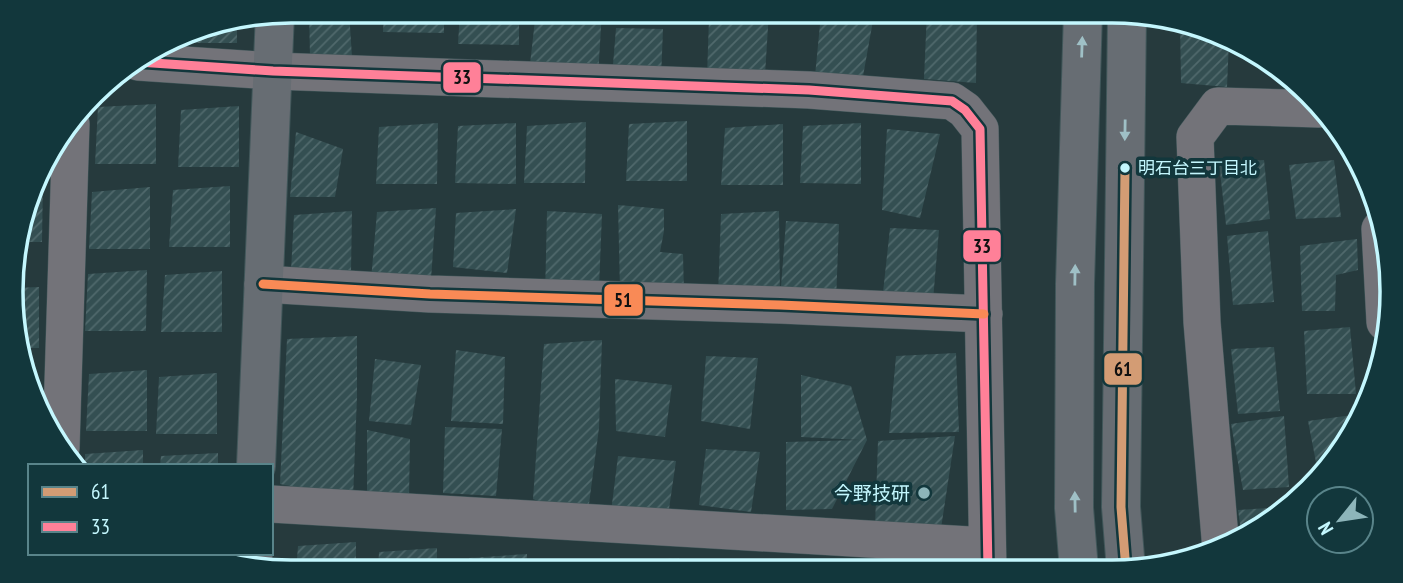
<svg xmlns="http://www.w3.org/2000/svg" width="1403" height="583" viewBox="0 0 1403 583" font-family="'PT Sans Narrow','Noto Sans JP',sans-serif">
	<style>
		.building { fill: url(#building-hatch) }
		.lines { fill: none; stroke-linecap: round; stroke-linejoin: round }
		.street-casing { stroke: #41575a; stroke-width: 38 }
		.secondary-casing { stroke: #41575a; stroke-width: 40 }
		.street { stroke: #737379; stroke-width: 37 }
		.secondary { stroke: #676d73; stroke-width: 38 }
		.bus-1-casing { stroke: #12373c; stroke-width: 14 }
		.bus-2-casing { stroke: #12373c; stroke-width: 14 }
		.bus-3-casing { stroke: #12373c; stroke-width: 14 }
		.bus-1 { stroke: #d39c74; stroke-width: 9 }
		.bus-2 { stroke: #ff8098; stroke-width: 9 }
		.bus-3 { stroke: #f98a56; stroke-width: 9 }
		.oneway { fill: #9fc0c6 }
		.bus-dot { fill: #c4f7fe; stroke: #12373c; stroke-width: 2.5 }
		.poi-dot { fill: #8db5ba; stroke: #12373c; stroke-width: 2.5 }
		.labels { text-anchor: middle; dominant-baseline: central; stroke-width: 7; stroke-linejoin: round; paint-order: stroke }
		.bus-label { font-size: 17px; fill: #c4f7fe; stroke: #12373c; text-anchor: start }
		.poi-label { font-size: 19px; fill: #c4f7fe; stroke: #12373c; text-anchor: end }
		.rim { fill: none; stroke: #c4f7fe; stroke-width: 3.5 }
		.line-badge { stroke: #12373c; stroke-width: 2.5 }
		.pale-badge-label { font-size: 19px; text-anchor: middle; font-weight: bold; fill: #111 }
	</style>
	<defs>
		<pattern id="building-hatch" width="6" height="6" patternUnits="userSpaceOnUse" patternTransform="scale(1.75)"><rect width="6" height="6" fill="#344f52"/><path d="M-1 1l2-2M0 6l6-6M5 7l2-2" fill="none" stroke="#50696c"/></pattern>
	</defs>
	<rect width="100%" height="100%" fill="#263a3d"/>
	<path class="building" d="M309,11H349L352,57L310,58Z
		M384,11H444V33L383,32Z
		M460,11H519V45L458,44Z
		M536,11H602L598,77L529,73Z
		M769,11L765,75L707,76L709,18Z
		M927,11H977L976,83L924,79Z
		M821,14L874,15L860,93L815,76Z
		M237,20V43H176V40L201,26Z
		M1180,22L1202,26L1229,41L1227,87L1181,83Z
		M616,28L663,29L661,79L612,77Z
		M1286,74L1297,81L1308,94H1286Z
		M156,104V164H95L98,107Z
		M239,106V167H178L181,110Z
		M687,121V181H626L629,124Z
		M586,122L585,183H524L527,126Z
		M438,123L437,184H376L379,127Z
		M516,123V184L455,183L458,126Z
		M861,123V184L800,183L803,126Z
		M783,124V185H721L725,128Z
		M887,129L940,134L920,218L882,210Z
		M296,132L343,149L335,197H290Z
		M1264,160L1270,219L1226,225L1219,163Z
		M1334,160L1341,217L1296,219L1289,165Z
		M37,181H43L42,242H16V237Z
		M230,186V247H169L173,190Z
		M150,187V249H89L92,192Z
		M618,205L664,209V231L660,252L683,254L684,293L620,291Z
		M436,208L430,294L371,280L377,212Z
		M516,209L507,273L453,267L456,213Z
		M352,211L351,272L291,271L294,215Z
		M547,211L602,214L599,289L545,298Z
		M779,211L780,300L786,221L839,224L836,301L780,305L718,296L721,214Z
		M890,228L939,230L932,312L881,311Z
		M1268,231L1274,302L1233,305L1227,236Z
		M1357,239L1358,270L1336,275L1335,311H1302L1300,246Z
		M147,270L146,331H85L88,274Z
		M222,271V332H161L165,275Z
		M39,287V348H19L13,329L14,288Z
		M1350,327L1356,394H1307L1304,331Z
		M357,336V397L353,499L280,484L287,339Z
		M602,340L599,428L589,504L558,510L533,499L544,344Z
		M1274,347L1280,411L1238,414L1231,349Z
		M456,350L505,357L503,424L451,421Z
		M956,353L959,432L889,433L896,356Z
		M706,356L758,358L750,429L701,421Z
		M375,359L421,365L411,425L369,421Z
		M147,370V431H86L89,374Z
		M217,373V434H156L159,377Z
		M801,375L851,386L867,440L832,509L786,510V442L860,440L801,437Z
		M615,379L672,385L665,437L616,431Z
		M1360,414L1335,462L1319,478L1308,421Z
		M1284,416L1289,487L1243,490L1231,424Z
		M445,427L502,429L496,496L443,493Z
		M367,430L410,439L409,499L367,498Z
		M955,436L940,535L875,527L878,441Z
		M706,449L760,452L751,512L699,505Z
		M143,450V466H85V454Z
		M218,453V466H160L161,456Z
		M618,456L676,461L668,516L611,512Z
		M1284,507V513L1283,514L1242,538L1238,510Z
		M356,542V572H296L298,546Z
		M437,548V572H378L379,552Z
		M194,553H227V562L201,557Z
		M527,554V572H468L469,558Z
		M679,558V571L620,572L621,562Z
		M767,559V571H708V563Z
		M952,566V571H911L910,569Z"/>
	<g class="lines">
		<g class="street-casing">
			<path id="street" d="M138,62L273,71L809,90L952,101L965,110L980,129L988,570
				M1380,229L1385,322
				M263,284L430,294L780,305L984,314
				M61,448L71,124
				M271,504L987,546
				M1221,550L1202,322L1195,137L1218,106L1319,109"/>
		</g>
		<g class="secondary-casing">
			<path id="secondary" d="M256,466L275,13
				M253,566V553
				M1079,570L1074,508L1075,284L1083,11
				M1126,570L1121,507L1127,13"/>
		</g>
		<use href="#street" class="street"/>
		<use href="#secondary" class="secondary"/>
		<g class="bus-1-casing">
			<path id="bus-1" d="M1125,168L1121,507L1126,570"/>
		</g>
		<g class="bus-2-casing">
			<path id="bus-2" d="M138,62L273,71L809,90L952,101L965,110L980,129L988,570"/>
		</g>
		<g class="bus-3-casing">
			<path id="bus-3" d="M263,284L430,294L780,305L984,314"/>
		</g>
		<use href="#bus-1" class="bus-1"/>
		<use href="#bus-2" class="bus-2"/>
		<use href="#bus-3" class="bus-3"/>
	</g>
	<defs><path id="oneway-solid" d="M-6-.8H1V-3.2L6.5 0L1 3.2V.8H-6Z" transform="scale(1.75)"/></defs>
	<g class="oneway">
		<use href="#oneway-solid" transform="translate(1082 47) rotate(-88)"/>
		<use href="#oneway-solid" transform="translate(1125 130) rotate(91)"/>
		<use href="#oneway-solid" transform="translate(1075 275) rotate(-89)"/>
		<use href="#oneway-solid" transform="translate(1075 502) rotate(-91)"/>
	</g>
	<circle class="bus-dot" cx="1125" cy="168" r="6"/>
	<circle class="poi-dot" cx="924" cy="493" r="7"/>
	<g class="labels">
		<g class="bus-label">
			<text x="1138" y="168">明石台三丁目北</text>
		</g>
		<g class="poi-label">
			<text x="910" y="493">今野技研</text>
		</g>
	</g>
	<path d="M0 0H1403V583H0ZM291 23H1112A268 268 0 0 1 1380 291V292A268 268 0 0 1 1112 560H291A268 268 0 0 1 23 292V291A268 268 0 0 1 291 23Z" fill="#12373c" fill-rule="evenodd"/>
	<path class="rim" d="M291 23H1112A268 268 0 0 1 1380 291V292A268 268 0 0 1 1112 560H291A268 268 0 0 1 23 292V291A268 268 0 0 1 291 23Z"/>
	<g class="line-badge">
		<rect x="442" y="61" width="40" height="33" rx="7" fill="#ff8098"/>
		<rect x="962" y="229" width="40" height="34" rx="7" fill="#ff8098"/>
		<rect x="603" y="283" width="41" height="34" rx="7" fill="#f98a56"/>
		<rect x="1103" y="352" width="40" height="34" rx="7" fill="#d39c74"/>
	</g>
	<g class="pale-badge-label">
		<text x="462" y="84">33</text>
		<text x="982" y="253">33</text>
		<text x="623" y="307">51</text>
		<text x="1123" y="376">61</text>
	</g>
	<rect x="28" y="464" width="245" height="91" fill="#12373c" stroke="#59848a" stroke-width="2"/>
	<rect x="42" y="487" width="35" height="10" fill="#d39c74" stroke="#59848a" stroke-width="2"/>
	<text x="91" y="499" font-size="21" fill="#c4f7fe">61</text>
	<rect x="42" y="522" width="35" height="10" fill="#ff8098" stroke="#59848a" stroke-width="2"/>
	<text x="91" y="534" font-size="21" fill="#c4f7fe">33</text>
	<g transform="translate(1340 520) rotate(240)"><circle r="33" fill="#12373c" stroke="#59848a" stroke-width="2"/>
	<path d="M0-5L12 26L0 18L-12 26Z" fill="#8db5ba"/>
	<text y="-10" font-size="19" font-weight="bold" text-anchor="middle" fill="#c4f7fe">N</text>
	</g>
</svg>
